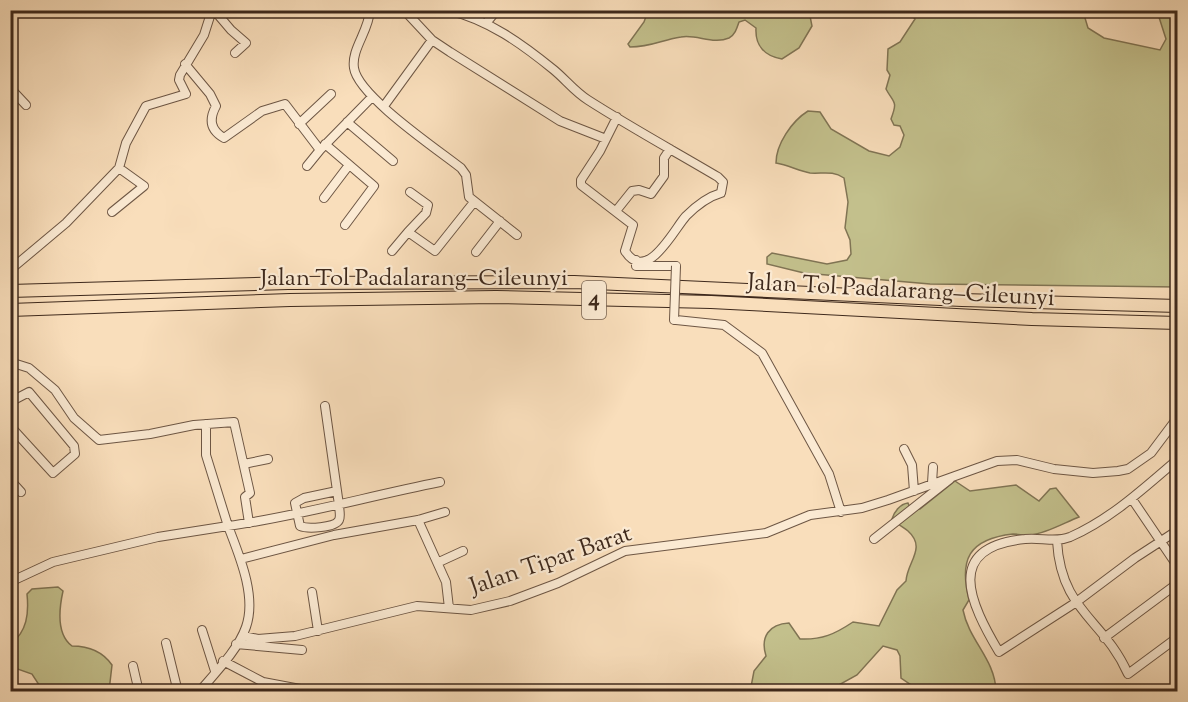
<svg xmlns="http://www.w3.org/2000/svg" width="1188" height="702" viewBox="0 0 1188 702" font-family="'Sorts Mill Goudy',serif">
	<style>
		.green { fill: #c3c08c; stroke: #807454; stroke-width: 1.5 }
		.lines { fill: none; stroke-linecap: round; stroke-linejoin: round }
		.minor-casing { stroke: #6d5644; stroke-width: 10 }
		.highway-casing { stroke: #3e291c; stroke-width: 14 }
		.minor { stroke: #fbead3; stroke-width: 8 }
		.highway { stroke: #f9debb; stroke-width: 12 }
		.minor-bridge-casing { stroke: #6d5644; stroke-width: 10; stroke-linecap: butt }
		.minor-bridge { stroke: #fbead3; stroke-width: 8 }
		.labels { text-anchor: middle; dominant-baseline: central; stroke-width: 4.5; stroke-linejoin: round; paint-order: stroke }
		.shield { fill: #fbead3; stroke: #776353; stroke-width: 1.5 }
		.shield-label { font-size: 22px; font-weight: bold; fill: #3e291c }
		.street-label { font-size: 24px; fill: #3e291c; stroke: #fbead3 }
	</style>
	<rect width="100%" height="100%" fill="#f9debb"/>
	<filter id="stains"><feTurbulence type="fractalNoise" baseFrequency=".00333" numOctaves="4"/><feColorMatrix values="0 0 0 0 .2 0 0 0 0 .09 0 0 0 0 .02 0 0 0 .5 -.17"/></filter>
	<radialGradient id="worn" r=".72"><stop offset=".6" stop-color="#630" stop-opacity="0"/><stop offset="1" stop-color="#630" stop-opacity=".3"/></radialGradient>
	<path class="green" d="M648,11H809L812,26L799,48L782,59C764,56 755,45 756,28L745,20L739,22C737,28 735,35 729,38C713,45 697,34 681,37C661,40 652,47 630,47L628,44L644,22Z
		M908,11H1087L1085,18L1088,28L1104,38L1160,50L1166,39L1157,11H1177V287L930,284L804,273L767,264V257L772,253L827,264L847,260L851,254L850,240L845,228L848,202L844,178C832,170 823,174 810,173C799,171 788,165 776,163C776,144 792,121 808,111L820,112L831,129L869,151L889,156L900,147L904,135L900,126L894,125L891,119C898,100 894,104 886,89L890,75L887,70L888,49L900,42L915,19Z
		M955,481L970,491L1016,485L1039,501L1050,489L1056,488L1079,517C1064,523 1047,533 1031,535C1025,536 1019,534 1013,534C968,539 959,560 969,600L963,610C969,641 995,659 996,691H916L917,689L901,678L900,656L897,650L883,646L857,675L828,691L750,692L754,671L766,656C760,637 769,624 789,623L800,639C822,640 835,634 853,622L879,626L897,590L906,581C907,562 927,548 908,531C903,527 897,524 892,519C894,512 900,504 908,503L910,508L920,509Z
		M58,587L63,591C59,609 56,634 72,646C88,646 103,652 112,665L109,691H43L32,674L15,668L11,672V644C27,631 29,614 27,594L32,589Z"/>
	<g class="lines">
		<g class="minor-casing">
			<path id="minor" d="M214,10L231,30L246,43L235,53
				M370,10C369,31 351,49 354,68C358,96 437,149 461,168L466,175L469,197L517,235
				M404,10L432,40L450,52L560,121L606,139
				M447,10C488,19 522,44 554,70C565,79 575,92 588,100C630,127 674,151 718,177L723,182L721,193C707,197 696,206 686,216C674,229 647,285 625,251L633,225L581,185V180L600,151L617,117
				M487,22L497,10
				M185,64L210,94L216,106C209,119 210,130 224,138L262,111L285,104L320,150L372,97
				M10,88L26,105
				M384,106L432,40
				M347,122L393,161
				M299,124L331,94
				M325,144L374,186L345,225
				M307,166L320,150
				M410,192L428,205L426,213L408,232L435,251L474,202
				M324,198L349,165
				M616,211L632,191L639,190L651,194L664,176V158L670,149
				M112,212L144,186L119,168
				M392,251L408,232
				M476,252L500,221
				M636,260V266H676
				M10,270L66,223L119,168L126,143L146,106L186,94L179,80L180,75L204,35L212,10
				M676,320L724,325L762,353L829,474L841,512
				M10,362L29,368L55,390L74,418L99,440L150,434L194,425L234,422L250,493L245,497L249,523
				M10,402L29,392L74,446L75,454L53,473L10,426
				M325,406L339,505C339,509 341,516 339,520C335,528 307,529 300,526L295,503L304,498L337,491
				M206,424V455L228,526C300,516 369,496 440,482
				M904,449L912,465L914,491
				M1178,459C1144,488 1111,519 1070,537C1055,543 1040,537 1025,539C943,547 970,603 999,652L1075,603L1135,558L1178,530
				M244,464L268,459
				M10,480L21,492
				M932,483L933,467
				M1132,499L1178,567
				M418,520L446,582L449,608
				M874,539L950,479
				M1057,541C1061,612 1104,619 1128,674L1178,637
				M241,559L334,535L418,520L445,512
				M439,562L463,551
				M10,582L53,562L158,537L228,526C239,555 257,596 246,627C238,650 215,673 199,692
				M312,592L318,631
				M202,630L215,671
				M243,636L258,639L295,636L417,606L471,610L510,601L558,583L625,551L766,533L810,515L862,508L888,500L997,461L1017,460L1054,469L1093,473L1118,471L1128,469L1151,453L1178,417
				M1104,638L1178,583
				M166,643L178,692
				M236,644L302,650
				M223,661L263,682L316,692
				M133,666L139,692"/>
		</g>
		<g class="highway-casing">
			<path id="highway" d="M10,291L288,283L574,282L962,300L1178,306
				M10,310L290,300L496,297L711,302L1032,319L1178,323"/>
		</g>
		<use href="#minor" class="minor"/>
		<use href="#highway" class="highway"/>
		<g class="minor-bridge-casing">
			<path id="minor-bridge" d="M676,320H674L676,266"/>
		</g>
		<use href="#minor-bridge" class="minor-bridge"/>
	</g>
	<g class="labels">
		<rect class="shield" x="582" y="281" width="24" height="38" rx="4.5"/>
		<g class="shield-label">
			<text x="594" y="300">4</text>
		</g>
		<g class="street-label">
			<text x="414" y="279">Jalan Tol Padalarang–Cileunyi</text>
			<text transform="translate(901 291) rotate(3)">Jalan Tol Padalarang–Cileunyi</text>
			<text transform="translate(551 561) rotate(-19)">Jalan Tipar Barat</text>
		</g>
	</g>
	<rect width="1188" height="702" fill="none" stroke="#f9debb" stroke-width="36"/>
	<rect x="12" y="12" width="1164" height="678" fill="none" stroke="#3e291c" stroke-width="3"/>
	<rect x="18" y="18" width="1152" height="666" fill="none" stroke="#3e291c" stroke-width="1.5"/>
	<rect width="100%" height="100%" filter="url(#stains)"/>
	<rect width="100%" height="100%" fill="url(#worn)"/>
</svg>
